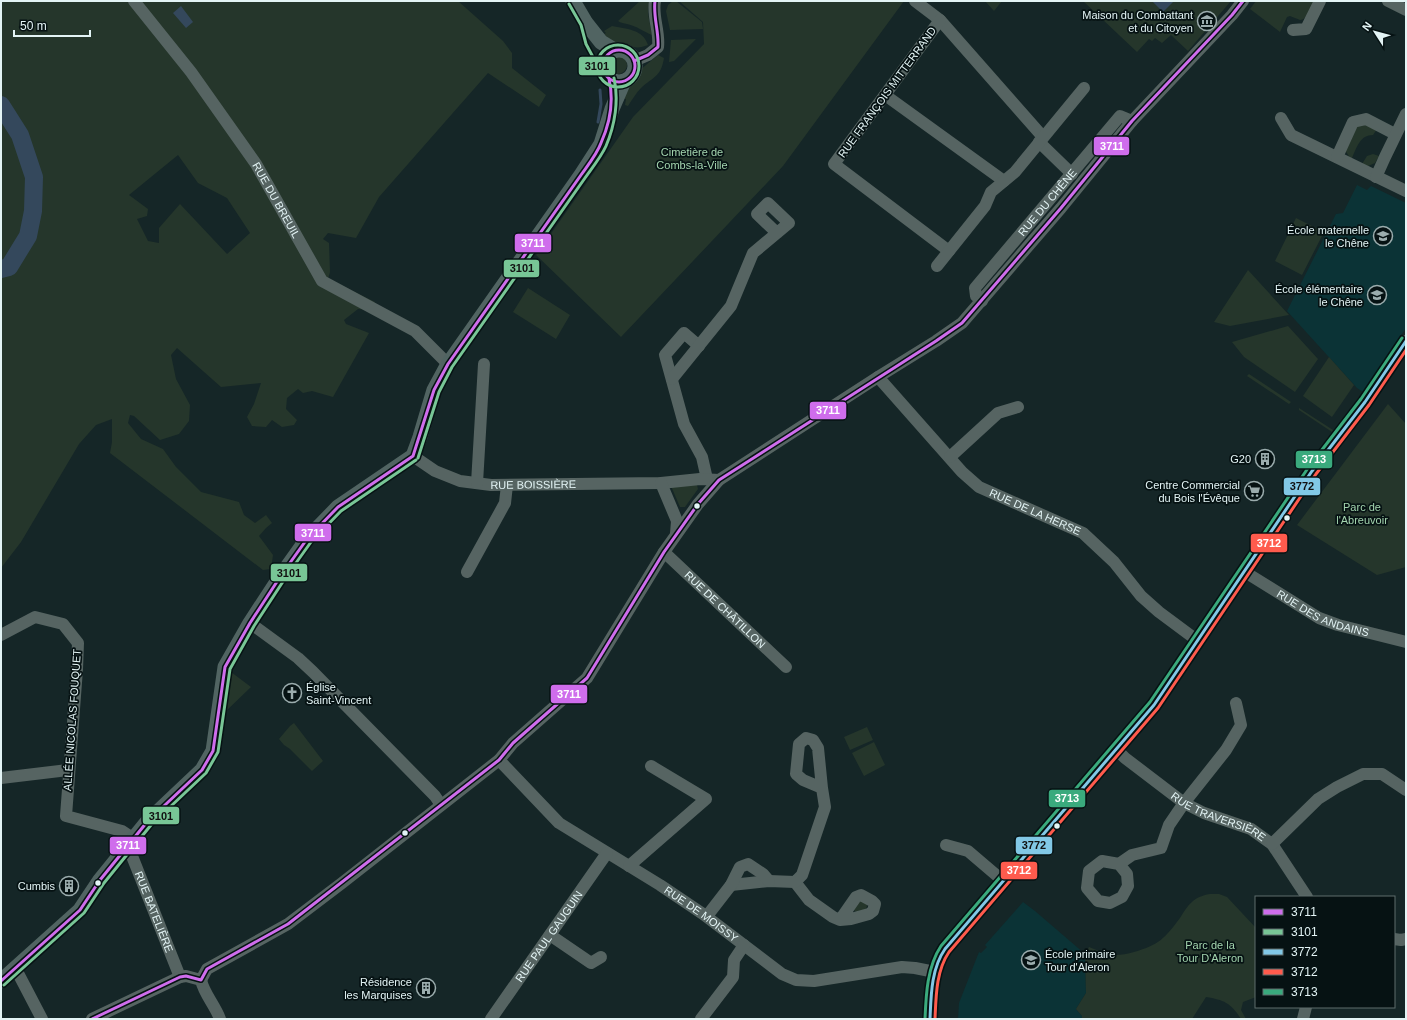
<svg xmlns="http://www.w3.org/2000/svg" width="1407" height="1020" viewBox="0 0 1407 1020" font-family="Helvetica,sans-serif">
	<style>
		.built { fill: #0b3336 }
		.green { fill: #25362b; fill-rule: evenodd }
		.water { fill: #34485c }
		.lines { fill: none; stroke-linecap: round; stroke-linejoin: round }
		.stream { stroke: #34485c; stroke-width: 3 }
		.river { stroke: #34485c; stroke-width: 18 }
		.minor { stroke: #566462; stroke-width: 12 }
		.major { stroke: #516462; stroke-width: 15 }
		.bus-1-casing { stroke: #061213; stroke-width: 6 }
		.bus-2-casing { stroke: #061213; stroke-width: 6 }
		.bus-3-casing { stroke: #061213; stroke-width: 6 }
		.bus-4-casing { stroke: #061213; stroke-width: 6 }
		.bus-5-casing { stroke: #061213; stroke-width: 6 }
		.bus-1 { stroke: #cf6dec; stroke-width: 3 }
		.bus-2 { stroke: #78c696; stroke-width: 3 }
		.bus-3 { stroke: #82c8e6; stroke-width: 3 }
		.bus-4 { stroke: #ff5b4d; stroke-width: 3 }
		.bus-5 { stroke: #3aaa7d; stroke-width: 3 }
		.bus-dot { fill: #e3f4f5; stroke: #061213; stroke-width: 1.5 }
		.labels { text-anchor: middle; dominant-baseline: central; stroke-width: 3.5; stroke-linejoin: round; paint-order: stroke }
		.poi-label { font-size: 11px; fill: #e3f4f5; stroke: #061213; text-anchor: end }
		.street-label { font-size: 11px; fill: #e3f4f5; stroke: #061213 }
		.park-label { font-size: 11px; fill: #a4d5af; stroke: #061213 }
		.line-badge { stroke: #061213; stroke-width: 1.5 }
		.badge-label { font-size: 11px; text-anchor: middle; font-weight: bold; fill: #fff }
		.pale-badge-label { font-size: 11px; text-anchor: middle; font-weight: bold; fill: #111 }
	</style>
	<rect width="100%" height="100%" fill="#152627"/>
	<path class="built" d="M1357,185L1367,190L1371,186L1406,203V328L1363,392L1357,388L1287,311L1336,214L1343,213Z
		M1023,902L1035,911L1085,954L1086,993L1076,1009L1082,1016V1019H958L959,1003L979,952L981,953L987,947L985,945Z"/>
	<path class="green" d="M1,1H458L503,41L512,53V68L546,95L539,107L488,73L379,197L356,238L328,233L323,239L329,243L330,272L326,286L341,285L375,302L369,310L358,309L344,320L346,324L369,333L333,397L312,391L303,393L298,389L287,398L286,409L297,420L294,425L282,427L272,420L266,427L252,426L247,417L254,404L261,383L221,387L177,348L171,355L176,379L190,405L189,421L179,434L160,440L134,416L130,415L128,423L141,439L163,449L176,467L201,492L239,502L244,515L255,523L266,515L272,523L266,528L259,536L273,555L271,569L263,570L110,453L112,442V419L96,425L79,444L21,542L1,568ZM178,155L198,183L227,198L250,233L227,254L180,204L159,228V243L148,241L137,219L147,216L148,209L129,195Z
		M640,1H649L648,14L652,35C644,32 637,26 627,24C624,23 621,23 618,21Z
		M673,1H676L702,22L703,29L670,30L666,11L668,5Z
		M679,1H904L783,166L621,337L536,255L633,117L704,44L703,22Z
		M985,1H1002L994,11Z
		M1083,1H1231L1188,51L1171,35L1162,43L1155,38L1152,41L1149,39L1137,52Z
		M1256,1H1315C1312,6 1307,20 1300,20C1297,19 1293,17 1290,16L1287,17L1280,32L1250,9Z
		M612,26C626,29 643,29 648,45C632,52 628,41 613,45L601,31L604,34L606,33L604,31Z
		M696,39L674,61L669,62L671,40Z
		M658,55L664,58C661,77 653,77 641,88C636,93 632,100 628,106L625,105L626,99L621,98L624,88L634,80L640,70Z
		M609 65a9 9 0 1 1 18 0a9 9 0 1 1-18 0Z
		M1363,123L1377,129L1373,135C1360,135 1357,147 1352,158H1350L1345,150L1354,129Z
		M1373,154L1379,156L1375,163L1368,166L1362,164L1367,156Z
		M1296,218L1324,232L1302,275L1275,261Z
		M1248,270L1289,315L1230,326L1214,322Z
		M528,288L570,315L556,339L513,312Z
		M1288,326L1318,359L1295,392L1244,357L1232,342Z
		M1329,357L1354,385L1332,417L1303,396Z
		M1249,374L1291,402L1289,404L1247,376Z
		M1388,404L1406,424V567L1377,575L1297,525Z
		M1299,408L1333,430L1332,432L1299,410Z
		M697,485L698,489L685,507H680L671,486Z
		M231,672L251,687L224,713Z
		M294,723L323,761L312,771L290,749L284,745L279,739L290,726Z
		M867,727L873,740L850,750L844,737Z
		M874,742L885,765L864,776L852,753Z
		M1210,894H1219L1227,897L1256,928V997L1243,1002L1241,1010L1246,1019H1241C1231,1003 1224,1000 1206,997L1192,1019H1082V1016L1076,1009L1086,993L1085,954L1089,947C1097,950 1107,955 1116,955C1121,955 1128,954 1134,952C1159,945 1165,938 1180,918C1189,904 1193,897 1210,894Z
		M860,900L867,905C867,911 861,911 856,912L853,909Z"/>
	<path class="water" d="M1152,1H1174L1163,12Z
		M181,6L193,22L186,28L173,13Z"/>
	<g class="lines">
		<path class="stream" d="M598,122L601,104L600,90"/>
		<path class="river" d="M1,105L20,135L34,177L33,211L28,236L9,267L1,269"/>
		<g class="minor">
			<path id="s1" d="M134,1L191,72L256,164L322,281L415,331L448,364"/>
			<path d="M915,1L940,20L1043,137"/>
			<path d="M1388,1L1406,10"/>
			<path d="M940,20L834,164L949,251"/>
			<path d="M1293,30L1306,29L1320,1"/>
			<path d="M634,61L648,55L658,47C660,31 652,17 655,1"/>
			<path d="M885,95L1004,181"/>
			<path d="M1281,118L1291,135L1406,191"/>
			<path d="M1039,142L1072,174"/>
			<path d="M1337,157L1353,122L1366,119L1395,134"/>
			<path d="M1376,177L1385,157L1406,114"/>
			<path d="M937,266L985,206L991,192L1015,172L1084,88"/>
			<path id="s2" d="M982,301L976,296L975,288L1120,116L1132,121"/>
			<path d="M699,346L684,333L665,355L684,424L702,457L707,479"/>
			<path id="s3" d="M878,377L962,472L979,487L1083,533L1114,562L1141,596L1159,612L1198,641"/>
			<path d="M672,379L731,306L753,253L789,223L768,203L757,214L777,233"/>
			<path id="s4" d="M413,456L435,471L460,481L491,485L661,483L700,479L719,480"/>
			<path d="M950,457L998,413L1018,407"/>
			<path d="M477,483L484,364"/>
			<path d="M661,483L677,521L676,534"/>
			<path id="s5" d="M664,552L786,667"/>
			<path d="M467,572L505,503L507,485"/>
			<path id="s6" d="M1245,572L1319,618L1338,625L1406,642"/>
			<path d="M250,623L298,658L313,672L435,796L441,805"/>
			<path d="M1,635L35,617L63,624L78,643L77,669L66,816L122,831L134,839"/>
			<path id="s7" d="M1116,749L1125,758L1184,803L1204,813L1251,829L1272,844L1307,897"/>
			<path id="s8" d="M499,760L559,823L660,885L703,914L782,974L796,980L814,981L902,967L915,968L935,972"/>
			<path d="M1,778L68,770"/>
			<path d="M1272,844L1318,799L1337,787L1363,774H1382L1406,790"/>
			<path d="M946,845L968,851L1002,880"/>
			<path id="s9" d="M126,848L132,856L180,977"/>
			<path d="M1119,864L1127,874L1128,886L1122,897L1110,903L1098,901L1087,888L1089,871L1102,861L1119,864L1132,855L1161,848L1169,825L1184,803L1226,750L1241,725L1236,703"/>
			<path d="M629,866L706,799L651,766"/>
			<path d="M795,882L809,900L833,917L840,920L851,919L869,914L873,911L875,904L872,901L861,895L856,897L840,920"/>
			<path d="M731,885L769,881L795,882L802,875L825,807L822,788L818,748L813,740L806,738L799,744L796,774L803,780L822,788"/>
			<path d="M707,916L731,885L740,867L748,864L763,874L769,881"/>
			<path d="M550,935L591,963L601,957"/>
			<path d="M1394,939L1401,940L1406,939"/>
			<path d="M14,970L19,975L42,1019"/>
			<path d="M201,980L207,969L288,924L342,883L499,760L513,743L587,678L664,552L698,504L719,480L878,377L936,341L962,323L1061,208L1132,121L1232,15L1243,1"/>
			<path d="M201,980C204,994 215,1005 220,1019"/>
			<path d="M92,1019L180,977L186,976L201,980"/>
			<path id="s10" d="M491,1019L607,853"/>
			<path d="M701,1019L733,977L734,960L744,945"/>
			<path d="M930,1019C931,998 932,976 940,957C942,951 947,946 950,941L1154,705L1312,471L1365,402L1406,341"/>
			<path d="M1303,1019L1306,1007"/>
		</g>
		<path class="major" d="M573,1L586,23L601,42L614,50
			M603 66a16 16 0 1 1 32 0a16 16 0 1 1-32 0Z
			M1,981L80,910L100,880L147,822L202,770L213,751L225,667L250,623L282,574L307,539L338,507L413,456L420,437L434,390L448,364L581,175L601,144L612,109L624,81"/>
		<g class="bus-1-casing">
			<path id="bus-1" d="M603 66a16 16 0 1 1 32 0a16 16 0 1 1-32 0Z
				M634,61L648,55L658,47C659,31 653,17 655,1
				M1,981L80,910L100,880L147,822L202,770L213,751L225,667L250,623L282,574L307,539L338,507L413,456L434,390L448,364L581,175C588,165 597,154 601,143C610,123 614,101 609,79
				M92,1019L180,977L186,976L201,980L207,969L288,924L499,760L513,743L587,678L664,552L698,504L719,480L936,341L962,323L1061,208L1132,121L1232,15L1243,1"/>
		</g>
		<g class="bus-2-casing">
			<path id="bus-2" d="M569,4L581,25L586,44L594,59L597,68
				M597 66a21 21 0 1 1 42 0a21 21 0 1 1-42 0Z
				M418,458L439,392L452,367L585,178C592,168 601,157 606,146C615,125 619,100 614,78
				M4,985L84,913L104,883L151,825L206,773L218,752L230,669L254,626L286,577L311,542L341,511L416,460"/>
		</g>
		<g class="bus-3-casing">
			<path id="bus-3" d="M930,1019C931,996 931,969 945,949L1154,705L1312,471L1365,402L1406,341"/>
		</g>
		<g class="bus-4-casing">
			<path id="bus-4" d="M935,1019C936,997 936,971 949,952L1158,708L1316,474L1369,405L1406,350"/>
		</g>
		<g class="bus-5-casing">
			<path id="bus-5" d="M925,1019C926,995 927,967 941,946L1150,702L1308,468L1361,399L1402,338"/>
		</g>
		<use href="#bus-1" class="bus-1"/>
		<use href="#bus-2" class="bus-2"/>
		<use href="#bus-3" class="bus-3"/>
		<use href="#bus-4" class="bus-4"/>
		<use href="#bus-5" class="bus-5"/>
	</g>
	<defs>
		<g id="museum-ring" transform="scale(1)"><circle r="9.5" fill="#061213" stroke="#9bacad" stroke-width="1.5"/><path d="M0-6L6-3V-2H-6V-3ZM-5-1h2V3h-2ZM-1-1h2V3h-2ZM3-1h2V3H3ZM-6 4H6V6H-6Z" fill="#9bacad"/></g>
		<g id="school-ring" transform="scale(1)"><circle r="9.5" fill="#061213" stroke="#9bacad" stroke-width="1.5"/><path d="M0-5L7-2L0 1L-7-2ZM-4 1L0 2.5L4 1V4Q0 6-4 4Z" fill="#9bacad"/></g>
		<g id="building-ring" transform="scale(1)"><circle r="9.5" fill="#061213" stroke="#9bacad" stroke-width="1.5"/><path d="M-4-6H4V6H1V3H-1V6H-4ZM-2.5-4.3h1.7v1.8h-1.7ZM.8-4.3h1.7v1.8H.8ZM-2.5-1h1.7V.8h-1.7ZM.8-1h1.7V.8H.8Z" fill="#9bacad"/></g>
		<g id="supermarket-ring" transform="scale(1)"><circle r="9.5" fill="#061213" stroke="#9bacad" stroke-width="1.5"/><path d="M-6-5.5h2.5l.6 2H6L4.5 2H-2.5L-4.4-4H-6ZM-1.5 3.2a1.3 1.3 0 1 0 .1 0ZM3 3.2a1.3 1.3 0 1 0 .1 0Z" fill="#9bacad"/></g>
		<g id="church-ring" transform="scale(1)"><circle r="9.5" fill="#061213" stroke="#9bacad" stroke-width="1.5"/><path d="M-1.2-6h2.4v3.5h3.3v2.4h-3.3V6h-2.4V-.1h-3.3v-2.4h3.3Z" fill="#9bacad"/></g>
	</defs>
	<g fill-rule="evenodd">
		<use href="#museum-ring" x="1207" y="21"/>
		<use href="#school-ring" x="1383" y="236"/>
		<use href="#school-ring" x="1377" y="295"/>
		<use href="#building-ring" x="1265" y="459"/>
		<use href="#supermarket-ring" x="1254" y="491"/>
		<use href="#church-ring" x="292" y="693"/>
		<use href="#building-ring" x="69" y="886"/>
		<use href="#school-ring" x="1031" y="960"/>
		<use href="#building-ring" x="426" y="988"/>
	</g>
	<g class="bus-dot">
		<circle cx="697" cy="506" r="3.5"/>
		<circle cx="1287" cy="518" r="3.5"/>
		<circle cx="1057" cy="826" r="3.5"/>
		<circle cx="405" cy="833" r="3.5"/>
		<circle cx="98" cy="883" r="3.5"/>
	</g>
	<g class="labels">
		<g class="poi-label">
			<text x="1193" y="15">Maison du Combattant<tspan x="1193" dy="13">et du Citoyen</tspan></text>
			<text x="1369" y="230">École maternelle<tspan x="1369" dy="13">le Chêne</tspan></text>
			<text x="1363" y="289">École élémentaire<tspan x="1363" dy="13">le Chêne</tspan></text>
			<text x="1251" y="459">G20</text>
			<text x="1240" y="485">Centre Commercial<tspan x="1240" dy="13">du Bois l'Évêque</tspan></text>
			<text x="306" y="687" text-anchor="start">Église<tspan x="306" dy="13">Saint-Vincent</tspan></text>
			<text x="55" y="886">Cumbis</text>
			<text x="1045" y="954" text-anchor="start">École primaire<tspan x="1045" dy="13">Tour d'Aleron</tspan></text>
			<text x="412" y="982">Résidence<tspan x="412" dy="13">les Marquises</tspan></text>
		</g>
		<g class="street-label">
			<text transform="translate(887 92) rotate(-54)">RUE FRANÇOIS MITTERRAND</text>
			<text stroke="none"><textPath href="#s1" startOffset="245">RUE DU BREUIL</textPath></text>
			<text stroke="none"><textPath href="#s2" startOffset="128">RUE DU CHÊNE</textPath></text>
			<text stroke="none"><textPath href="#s4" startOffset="127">RUE BOISSIÈRE</textPath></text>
			<text stroke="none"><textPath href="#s3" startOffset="211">RUE DE LA HERSE</textPath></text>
			<text stroke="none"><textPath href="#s5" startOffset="84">RUE DE CHÂTILLON</textPath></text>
			<text stroke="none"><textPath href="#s6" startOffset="89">RUE DES ANDAINS</textPath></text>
			<text transform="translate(72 720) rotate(-86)">ALLÉE NICOLAS FOUQUET</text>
			<text stroke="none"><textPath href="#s7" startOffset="124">RUE TRAVERSIÈRE</textPath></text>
			<text stroke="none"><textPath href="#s9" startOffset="70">RUE BATELIÈRE</textPath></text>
			<text stroke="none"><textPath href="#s8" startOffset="256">RUE DE MOISSY</textPath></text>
			<text stroke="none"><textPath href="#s10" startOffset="101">RUE PAUL GAUGUIN</textPath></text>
		</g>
		<g class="park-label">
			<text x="692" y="152">Cimetière de<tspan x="692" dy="13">Combs-la-Ville</tspan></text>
			<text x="1362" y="507">Parc de<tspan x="1362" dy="13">l'Abreuvoir</tspan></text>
			<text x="1210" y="945">Parc de la<tspan x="1210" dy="13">Tour D'Aleron</tspan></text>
		</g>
	</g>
	<g class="line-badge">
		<rect x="578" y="56" width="38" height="20" rx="4" fill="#78c696"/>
		<rect x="1093" y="136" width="37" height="20" rx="4" fill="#cf6dec"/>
		<rect x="514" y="233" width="38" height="20" rx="4" fill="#cf6dec"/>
		<rect x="503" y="259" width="37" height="19" rx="4" fill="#78c696"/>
		<rect x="809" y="401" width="38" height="19" rx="4" fill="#cf6dec"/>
		<rect x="1295" y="450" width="38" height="19" rx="4" fill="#3aaa7d"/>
		<rect x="1283" y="477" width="38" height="19" rx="4" fill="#82c8e6"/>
		<rect x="294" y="523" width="38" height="19" rx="4" fill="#cf6dec"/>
		<rect x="1250" y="533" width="38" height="20" rx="4" fill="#ff5b4d"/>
		<rect x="270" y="563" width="38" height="19" rx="4" fill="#78c696"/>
		<rect x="550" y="684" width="38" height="20" rx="4" fill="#cf6dec"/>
		<rect x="1048" y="789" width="38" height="19" rx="4" fill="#3aaa7d"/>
		<rect x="142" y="806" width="38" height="19" rx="4" fill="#78c696"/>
		<rect x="1015" y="836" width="38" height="19" rx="4" fill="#82c8e6"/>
		<rect x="109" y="836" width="38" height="19" rx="4" fill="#cf6dec"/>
		<rect x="1000" y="861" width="38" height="19" rx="4" fill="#ff5b4d"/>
	</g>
	<g class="badge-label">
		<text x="1112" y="150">3711</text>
		<text x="533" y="247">3711</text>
		<text x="828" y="414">3711</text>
		<text x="1314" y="463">3713</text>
		<text x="313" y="537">3711</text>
		<text x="1269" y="547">3712</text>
		<text x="569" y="698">3711</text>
		<text x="1067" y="802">3713</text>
		<text x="128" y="849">3711</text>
		<text x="1019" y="874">3712</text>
	</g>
	<g class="pale-badge-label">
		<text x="597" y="70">3101</text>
		<text x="522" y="272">3101</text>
		<text x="1302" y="490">3772</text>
		<text x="289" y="577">3101</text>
		<text x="161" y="820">3101</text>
		<text x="1034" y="849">3772</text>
	</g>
	<rect width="1407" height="1020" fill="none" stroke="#e3f4f5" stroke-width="4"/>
	<rect x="1255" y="896" width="140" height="112" fill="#061213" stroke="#5e6c6d"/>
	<rect x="1263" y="909" width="20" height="6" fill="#cf6dec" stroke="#5e6c6d"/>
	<text x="1291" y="916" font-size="12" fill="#e3f4f5">3711</text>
	<rect x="1263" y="929" width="20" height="6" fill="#78c696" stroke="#5e6c6d"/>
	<text x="1291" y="936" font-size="12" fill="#e3f4f5">3101</text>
	<rect x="1263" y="949" width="20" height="6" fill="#82c8e6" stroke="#5e6c6d"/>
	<text x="1291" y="956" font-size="12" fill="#e3f4f5">3772</text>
	<rect x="1263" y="969" width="20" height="6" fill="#ff5b4d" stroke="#5e6c6d"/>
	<text x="1291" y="976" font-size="12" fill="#e3f4f5">3712</text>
	<rect x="1263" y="989" width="20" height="6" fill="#3aaa7d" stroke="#5e6c6d"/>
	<text x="1291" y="996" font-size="12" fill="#e3f4f5">3713</text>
	<g transform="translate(1375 32) rotate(306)" stroke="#061213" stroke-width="3" paint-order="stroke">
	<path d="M0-3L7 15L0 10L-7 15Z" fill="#e3f4f5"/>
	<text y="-6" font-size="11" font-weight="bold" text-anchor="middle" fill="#e3f4f5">N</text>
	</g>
	<path d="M14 30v6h76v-6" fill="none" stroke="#e3f4f5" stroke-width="2"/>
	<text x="20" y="30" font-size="12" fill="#e3f4f5" stroke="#061213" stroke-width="3" paint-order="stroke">50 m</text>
</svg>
